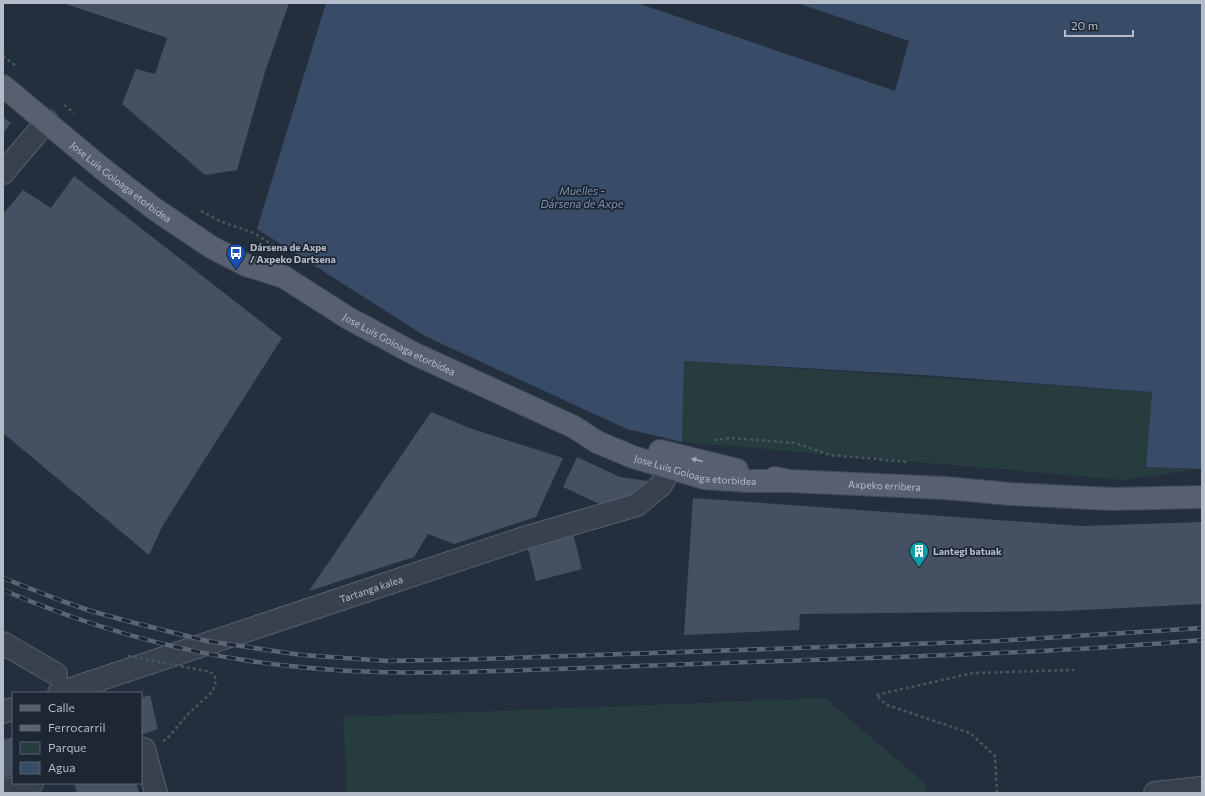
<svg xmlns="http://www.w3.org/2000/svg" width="1205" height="796" viewBox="0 0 1205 796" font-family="Commissioner,sans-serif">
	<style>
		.green { fill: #263c3f }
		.water { fill: #394c67 }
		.building { fill: #455162 }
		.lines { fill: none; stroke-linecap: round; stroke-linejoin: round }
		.street-casing { stroke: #565f6c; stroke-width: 24 }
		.primary-casing { stroke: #414a57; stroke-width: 24 }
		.path { stroke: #44595c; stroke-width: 2.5; stroke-dasharray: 3 3; stroke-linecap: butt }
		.street { stroke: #38414e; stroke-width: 22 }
		.primary { stroke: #56606e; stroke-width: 22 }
		.rail-casing { stroke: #5a6575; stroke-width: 4.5 }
		.rail { stroke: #1d2633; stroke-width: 3; stroke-dasharray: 9; stroke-linecap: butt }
		.path-bridge { stroke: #44595c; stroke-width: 2.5; stroke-dasharray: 3 3; stroke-linecap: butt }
		.oneway { fill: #a1aab7 }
		.labels { text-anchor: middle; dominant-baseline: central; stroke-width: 3.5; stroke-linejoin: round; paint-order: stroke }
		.street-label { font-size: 10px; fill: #b4bcc9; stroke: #1d2633 }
		.poi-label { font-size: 10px; font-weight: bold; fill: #b4bcc9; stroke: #1d2633; text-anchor: start }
		.water-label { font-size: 11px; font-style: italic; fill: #7c92b1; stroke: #1d2633 }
	</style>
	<rect width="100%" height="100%" fill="#242f3e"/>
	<path class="green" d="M683,361L1152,392L1147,467L1197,469L1125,480L682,442Z
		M825,698L928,786L923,793H347L343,717Z"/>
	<path class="water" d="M326,3H637L895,91L909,41L797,3H1202V469L1146,467L1152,392L923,375L684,361L682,442L627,429L425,336L257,229Z"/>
	<path class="building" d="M63,3H289L265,72L237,170L205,175L122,104L136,69L155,74L167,38Z
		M3,117L11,123L3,133Z
		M74,176L282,338L163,525L149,555L3,433V214L23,190L51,208Z
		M431,412L472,429L563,458L536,517L454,544L428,534L414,557L309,591Z
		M577,457L620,477L648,481L645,492L606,507L563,487Z
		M693,498L1082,526L1202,522V604L1063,611L800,614L799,630L684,635Z
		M573,533L582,569L536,581L527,545Z
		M150,695L158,729L141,735V698Z
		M13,737V775L3,778V740Z
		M74,783H136L139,793H77Z"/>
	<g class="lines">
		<g class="street-casing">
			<g id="street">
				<path d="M3,173L47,121"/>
				<path d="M3,643L56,674"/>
				<path id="s1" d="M59,693L527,537L637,505L661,485L670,469"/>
				<path d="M3,712L13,709"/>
				<path d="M141,750L144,749L156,793"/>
				<path d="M3,791L32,783"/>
				<path d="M1155,793L1202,788"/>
			</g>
		</g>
		<g class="primary-casing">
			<g id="primary">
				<path id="s2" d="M3,86L104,170L156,210L211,247L246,265L284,277L348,318L415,354L574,427L597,442L633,457L704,478L746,481H790"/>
				<path d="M660,451L737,470"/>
				<path id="s3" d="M775,478L790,481L944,488L1011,494L1112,499L1202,497"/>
			</g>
		</g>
		<path class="path" d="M3,56L16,66
			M64,105L74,113
			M201,211L220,221L254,233L282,251
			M714,440L731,438L796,443L830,455L909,462
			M163,741L166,740L188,714L212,692L215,686L216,679L211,672
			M997,793L995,756L970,733L887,705L876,695L973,673L1074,670"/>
		<use href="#street" class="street"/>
		<use href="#primary" class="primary"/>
		<g class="rail-casing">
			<path id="rail" d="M3,578L62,601L91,611L127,621L207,641L302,655L388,661L482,659L996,641L1202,628
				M3,590C94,629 192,656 290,666C369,675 448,673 527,670C592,668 657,665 722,663C882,657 1043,654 1202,640"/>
		</g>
		<use href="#rail" class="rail"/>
		<path class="path-bridge" d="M128,656L211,672"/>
	</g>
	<defs><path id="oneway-solid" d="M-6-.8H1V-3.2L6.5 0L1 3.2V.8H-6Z"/></defs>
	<use class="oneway" href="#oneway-solid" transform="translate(697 460) rotate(-166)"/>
	<defs>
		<g id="bus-pin" transform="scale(1)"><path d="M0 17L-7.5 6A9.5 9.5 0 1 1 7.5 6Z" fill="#1a4fb4" stroke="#1d2633"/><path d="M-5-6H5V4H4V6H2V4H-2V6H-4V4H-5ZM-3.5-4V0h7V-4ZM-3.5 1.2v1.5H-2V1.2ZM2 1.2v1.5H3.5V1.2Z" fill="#fff"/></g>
		<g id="building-pin" transform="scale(1)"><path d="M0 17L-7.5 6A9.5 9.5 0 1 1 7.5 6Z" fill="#0f9aa8" stroke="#1d2633"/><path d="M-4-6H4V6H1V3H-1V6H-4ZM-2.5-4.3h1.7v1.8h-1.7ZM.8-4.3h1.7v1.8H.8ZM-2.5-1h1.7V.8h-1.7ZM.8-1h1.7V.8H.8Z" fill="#fff"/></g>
	</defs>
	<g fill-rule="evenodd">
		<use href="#bus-pin" x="236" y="253"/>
		<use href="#building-pin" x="919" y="551"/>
	</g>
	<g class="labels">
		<g class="street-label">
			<text stroke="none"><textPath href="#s2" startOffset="152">Jose Luis Goioaga etorbidea</textPath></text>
			<text stroke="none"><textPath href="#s2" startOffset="476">Jose Luis Goioaga etorbidea</textPath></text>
			<text stroke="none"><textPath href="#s2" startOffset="800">Jose Luis Goioaga etorbidea</textPath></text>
			<text stroke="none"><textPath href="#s3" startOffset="110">Axpeko erribera</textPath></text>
			<text stroke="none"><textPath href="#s1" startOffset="329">Tartanga kalea</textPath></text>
		</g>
		<g class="poi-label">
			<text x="250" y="247">Dársena de Axpe<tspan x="250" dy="12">/ Axpeko Dartsena</tspan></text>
			<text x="933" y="551">Lantegi batuak</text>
		</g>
		<g class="water-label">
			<text x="582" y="190">Muelles -<tspan x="582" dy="13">Dársena de Axpe</tspan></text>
		</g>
	</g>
	<rect width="1205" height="796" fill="none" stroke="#b4bcc9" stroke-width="8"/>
	<rect x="12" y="692" width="130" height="92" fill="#1d2633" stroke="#59626f"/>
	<rect x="20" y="705" width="20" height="6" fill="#56606e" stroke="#59626f"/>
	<text x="48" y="712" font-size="12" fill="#b4bcc9">Calle</text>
	<rect x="20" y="725" width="20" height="6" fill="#5a6575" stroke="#59626f"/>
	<text x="48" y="732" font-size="12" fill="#b4bcc9">Ferrocarril</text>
	<rect x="20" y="742" width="20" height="12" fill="#263c3f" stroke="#59626f"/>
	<text x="48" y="752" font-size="12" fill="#b4bcc9">Parque</text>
	<rect x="20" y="762" width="20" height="12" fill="#394c67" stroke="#59626f"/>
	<text x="48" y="772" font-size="12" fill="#b4bcc9">Agua</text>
	<path d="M1065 30v6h68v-6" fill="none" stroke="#b4bcc9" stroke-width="2"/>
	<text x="1071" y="30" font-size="12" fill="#b4bcc9" stroke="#1d2633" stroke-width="3" paint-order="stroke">20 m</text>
</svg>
